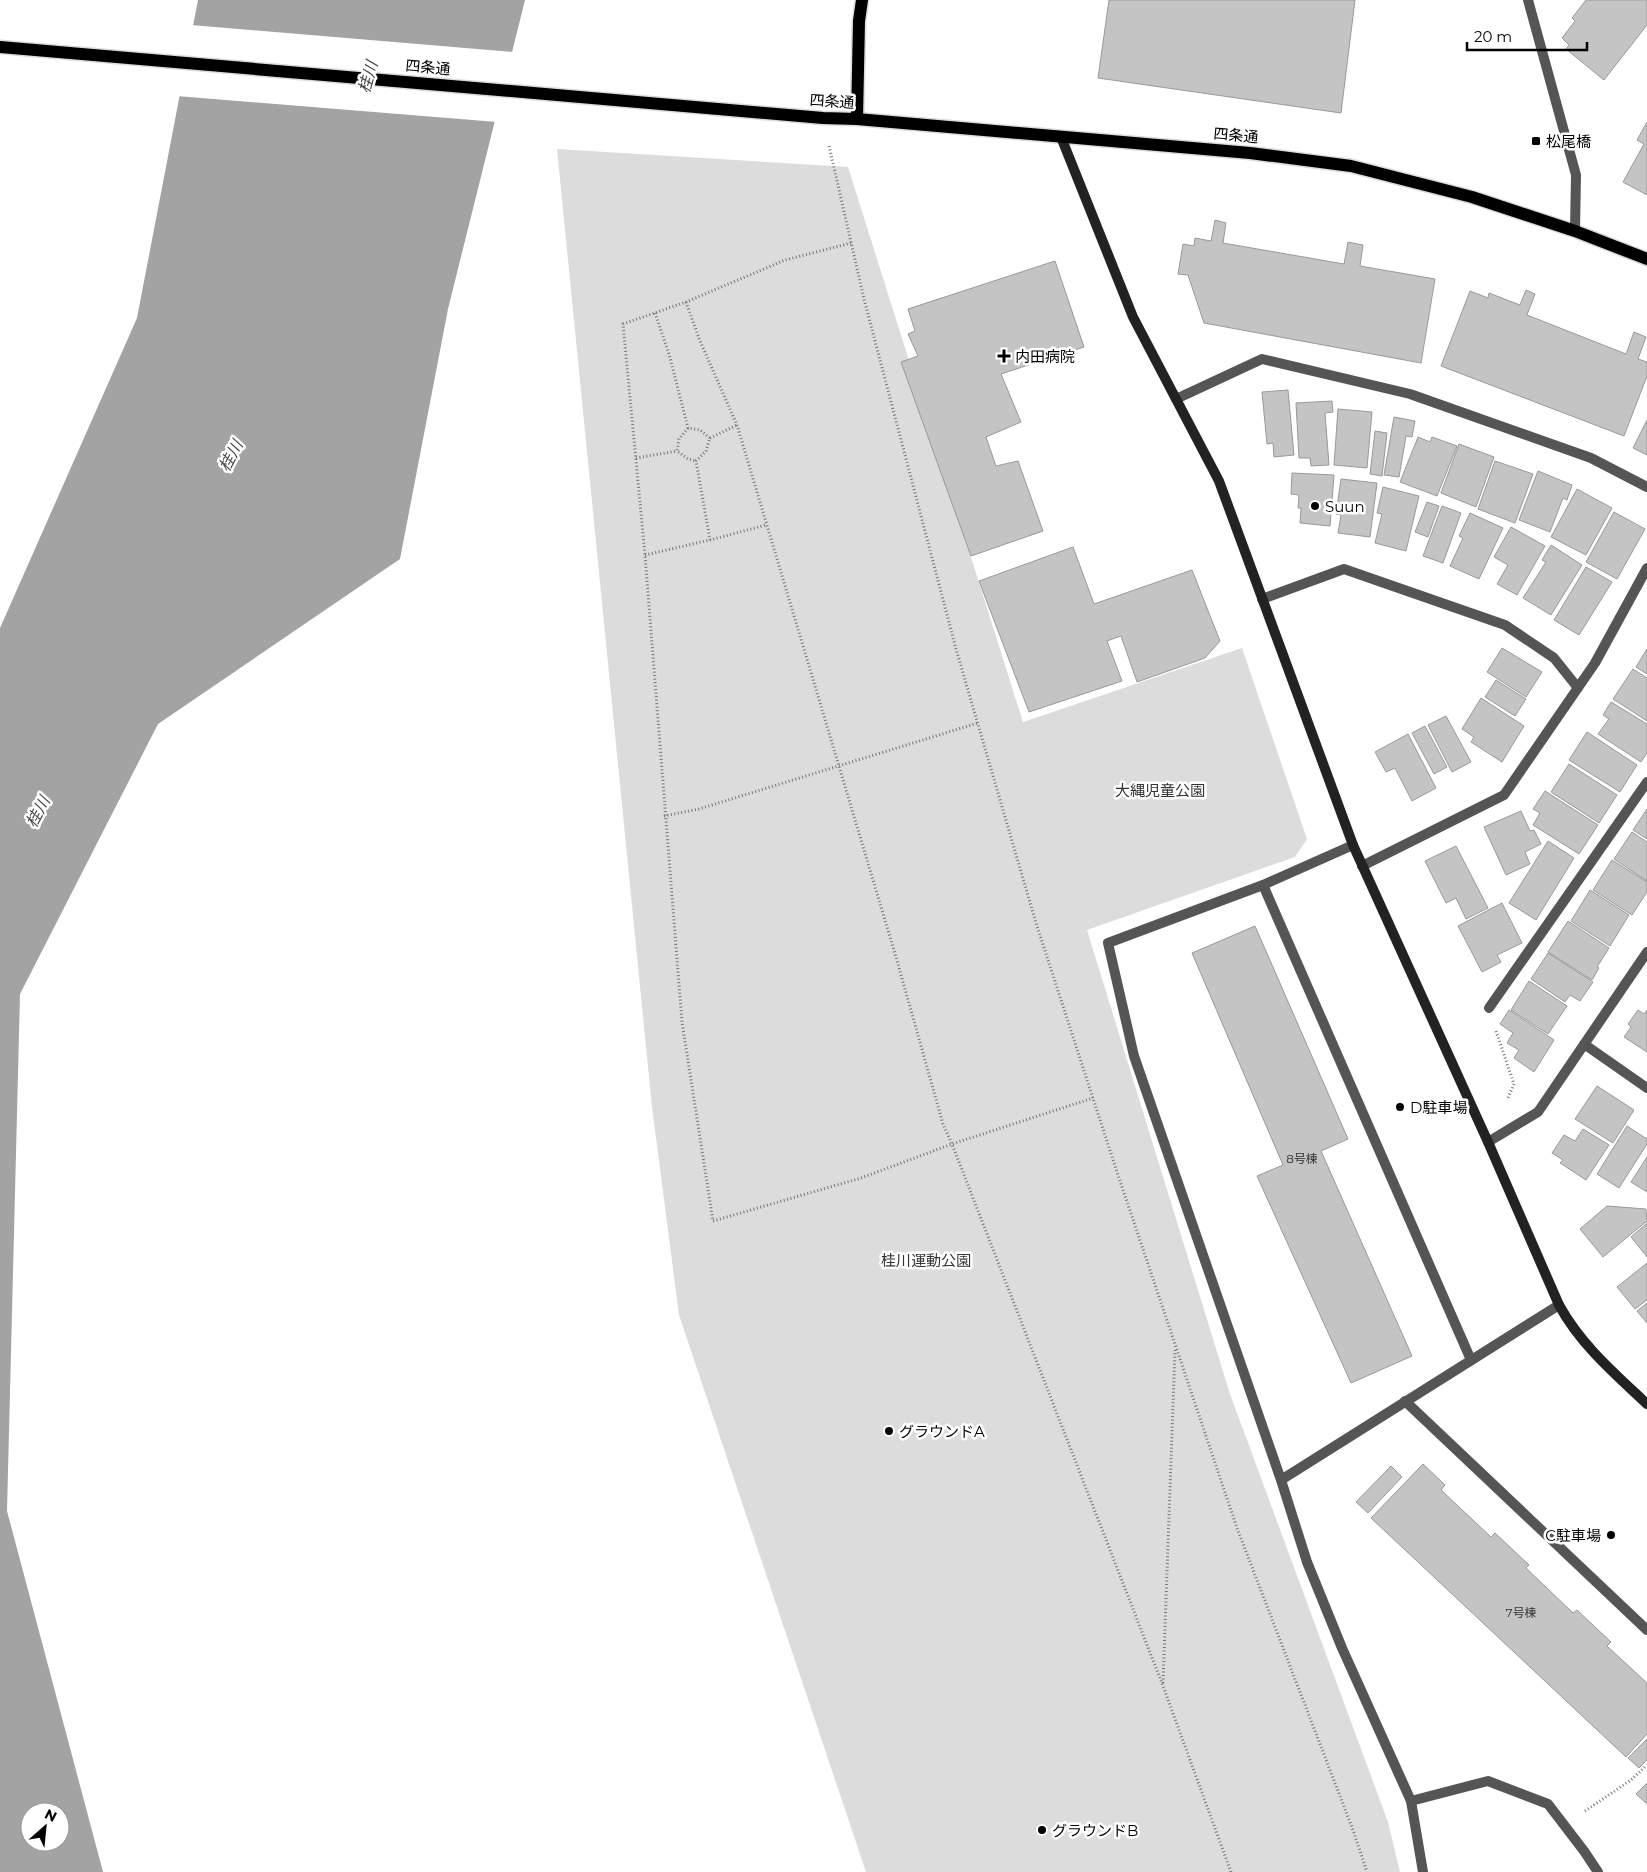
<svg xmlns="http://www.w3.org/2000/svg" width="1647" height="1872" viewBox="0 0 1647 1872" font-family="Montserrat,'Noto Sans JP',sans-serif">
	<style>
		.green { fill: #dcdcdc }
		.water { fill: #a3a3a3; fill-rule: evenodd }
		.pier { fill: #fff }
		.building { fill: #c4c4c4; stroke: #999 }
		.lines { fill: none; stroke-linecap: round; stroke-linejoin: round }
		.primary-casing { stroke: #dbdbdb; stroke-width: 15 }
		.path { stroke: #777; stroke-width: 3; stroke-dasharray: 1 2.5; stroke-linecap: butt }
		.lane { stroke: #555; stroke-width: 10 }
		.street { stroke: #555; stroke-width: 10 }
		.secondary { stroke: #222; stroke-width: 10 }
		.primary { stroke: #000; stroke-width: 12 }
		.poi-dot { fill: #000; stroke: #fff; stroke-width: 2 }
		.labels { text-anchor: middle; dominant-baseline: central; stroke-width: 5; stroke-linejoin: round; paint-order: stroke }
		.number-label { font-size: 12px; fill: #313131 }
		.street-label { font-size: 15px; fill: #000; stroke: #fff }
		.poi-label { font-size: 15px; fill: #000; stroke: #fff; text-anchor: start }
		.park-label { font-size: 15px; fill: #333; stroke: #fff }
		.water-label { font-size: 16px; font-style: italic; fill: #444; stroke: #fff }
	</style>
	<rect width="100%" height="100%" fill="#fff"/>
	<path class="green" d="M557,149L848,167L1023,722L1242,648L1307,839L1295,857L1087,930L1230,1394L1388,1822L1400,1872H866L679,1315L652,1107Z"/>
	<path class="water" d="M198,0H525L448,309L400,559L158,724L20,994L7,1511L103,1872H0V628L137,318ZM30,1812H60V1842H30Z"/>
	<path class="pier" d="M191,25L514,52L497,122L177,96Z"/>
	<path class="building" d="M1109,0H1355L1341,113L1098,78Z
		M1586,0H1647V25L1604,80L1566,49L1569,45L1562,38L1575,21L1572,18Z
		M1647,122V195L1623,182L1644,144L1637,140Z
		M1215,220L1226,223L1223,243L1344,264L1348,242L1363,245L1360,266L1435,279L1421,363L1204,323L1188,275L1178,274L1183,244L1194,246L1195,238L1211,241Z
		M1055,261L1084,347L1001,374L1021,422L986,437L996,466L1018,461L1043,531L971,556L901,362L918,356L908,334L915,331L908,309Z
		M1526,290L1535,294L1527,315L1626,354L1634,332L1646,337L1638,359L1647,362V376L1624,436L1441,366L1470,291L1488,298L1489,293L1520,305Z
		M1288,390L1294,455L1274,457L1273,443L1267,444L1262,392Z
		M1332,401L1333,412L1325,413L1329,465L1311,466L1310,458H1299L1296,403Z
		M1338,409L1372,412L1367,468L1334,465Z
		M1394,417L1415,421L1412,437L1406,436L1399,477L1384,475Z
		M1647,420V455L1633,448Z
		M1375,431L1387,433L1382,476L1370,474Z
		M1418,437L1430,442L1432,437L1457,446L1437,496L1400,482Z
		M1459,444L1494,457L1476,507L1441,493Z
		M1495,461L1533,474L1515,523L1478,509Z
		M1538,471L1572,485L1567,500L1563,498L1550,532L1519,520Z
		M1292,473L1334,475L1330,526L1300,523L1301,508H1298L1299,495L1291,494Z
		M1341,479L1377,483L1370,537L1338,533L1341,515L1336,514Z
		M1383,487L1419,496L1406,551L1375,543L1382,514L1377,513Z
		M1577,489L1612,508L1586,555L1551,537Z
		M1427,502L1439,506L1428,537L1415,532Z
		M1442,506L1461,513L1443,563L1423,556Z
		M1614,512L1645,529L1617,579L1586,562Z
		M1470,513L1503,528L1479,579L1450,566L1463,538L1459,536Z
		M1511,527L1545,546L1517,595L1497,584L1508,565L1494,557Z
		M1551,545L1582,565L1551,615L1523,598L1546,562L1542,560Z
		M1073,547L1094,604L1192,570L1220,641L1205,658L1137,682L1121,636L1107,641L1122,681L1029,712L979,581Z
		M1586,567L1612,582L1579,635L1554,620Z
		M1502,648L1542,672L1526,697L1487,672Z
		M1647,649V674L1636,667Z
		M1633,669L1647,678V721L1613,699Z
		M1496,680L1526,699L1515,716L1485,697Z
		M1481,698L1524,726L1502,762L1471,742L1474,737L1462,729Z
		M1611,702L1647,724V753L1641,762L1598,734L1609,719L1603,715Z
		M1446,716L1471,762L1452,772L1428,725Z
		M1425,726L1447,767L1434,774L1412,733Z
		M1587,732L1637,765L1620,792L1569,760Z
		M1408,734L1436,788L1412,801L1395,768L1386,772L1375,752Z
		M1569,764L1617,795L1599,823L1551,792Z
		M1545,791L1598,825L1579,854L1533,825L1540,813L1533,809Z
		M1647,809V839L1633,830Z
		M1521,811L1530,831L1534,830L1541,844L1525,852L1530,864L1506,875L1484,827Z
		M1632,832L1647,842V881L1614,859Z
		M1548,841L1574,858L1536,920L1509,903Z
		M1456,846L1488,908L1466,919L1456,898L1446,903L1425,861Z
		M1612,860L1647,882V892L1632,915L1593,890Z
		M1590,890L1629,915L1610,946L1571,921Z
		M1502,903L1522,943L1497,955L1501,962L1482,972L1458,926Z
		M1568,921L1609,948L1597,967L1599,968L1592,980L1548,952Z
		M1255,926L1348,1139L1321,1151L1412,1356L1351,1383L1257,1176L1283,1165L1192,953Z
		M1548,953L1593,982L1580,1001L1570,995L1565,1002L1531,979Z
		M1529,981L1567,1006L1548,1034L1511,1010Z
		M1509,1010L1554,1040L1534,1072L1514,1058L1519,1050L1507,1043L1513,1033L1500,1024Z
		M1638,1010L1644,1014L1647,1010V1052L1624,1037L1631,1027L1628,1024Z
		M1597,1086L1634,1110L1613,1143L1575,1119Z
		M1627,1126L1647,1139V1144L1619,1188L1597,1174Z
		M1583,1129L1609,1145L1586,1180L1560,1163L1563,1160L1552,1153L1564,1135L1575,1141Z
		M1647,1157V1192L1631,1182Z
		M1607,1206L1646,1209L1647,1221L1603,1257L1580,1229Z
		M1647,1223V1257L1631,1237Z
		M1647,1263V1300L1635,1309L1617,1287Z
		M1647,1303V1323L1637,1311Z
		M1423,1464L1445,1485L1441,1490L1491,1537L1495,1533L1529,1565L1526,1568L1573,1613L1577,1610L1611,1642L1607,1646L1647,1683V1734L1626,1757L1371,1518Z
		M1391,1466L1402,1477L1368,1513L1356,1502Z
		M1647,1739V1760L1639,1768L1628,1758Z
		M1647,1783V1804L1636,1794Z"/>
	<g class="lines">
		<g class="primary-casing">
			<path id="primary" d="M0,47L823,118L857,119L1250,153L1351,166L1472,197L1575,231L1647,259
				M857,119L859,21L862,0"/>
		</g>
		<path class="path" d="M829,146L864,299L956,649L1036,923L1117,1172L1237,1528L1353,1830L1367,1872
			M851,243L785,260L686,302L623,324L645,555L682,1022L713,1221L861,1178L952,1144L1093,1098
			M686,302L700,341L737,425L896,957L943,1124L952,1144L1163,1686L1231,1872
			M655,313L669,354L688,428L700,430L710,438L706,451L696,461L710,540
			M688,428L679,439L677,451L688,459L696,461
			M710,438L737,425
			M636,458L677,451
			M645,555L710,540L766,525
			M664,816L699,809L978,723
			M1496,1031L1514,1084L1508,1098
			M1163,1683L1175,1350
			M1585,1811L1631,1780L1647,1765"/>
		<path class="lane" d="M1263,885L1471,1360
			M1489,1008L1647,782
			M1405,1401L1647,1630
			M1411,1801L1488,1781L1548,1804L1584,1851L1598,1872"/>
		<path class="street" d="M1528,0L1576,175L1575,231
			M1176,399L1262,359L1410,394L1591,458L1647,487
			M1262,599L1344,569L1505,625L1554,658L1578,688
			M1353,845L1263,885L1108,943L1134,1056L1281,1480L1307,1562L1342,1648L1411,1801L1423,1872
			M1362,866L1504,795L1595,663L1647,568
			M1584,1044L1647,1088
			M1488,1142L1538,1112L1647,952
			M1281,1480L1559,1305"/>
		<path class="secondary" d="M1061,137L1133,317L1219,481L1353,845L1488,1142L1559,1305C1581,1345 1614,1373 1647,1404"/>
		<use href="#primary" class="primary"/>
	</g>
	<g class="poi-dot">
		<rect x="1531" y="136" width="10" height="10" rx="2.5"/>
		<path d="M1001.5 348.5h5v5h5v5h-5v5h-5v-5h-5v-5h5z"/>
		<circle cx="1315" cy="506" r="5"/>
		<circle cx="1400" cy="1107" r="5"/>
		<circle cx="889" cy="1431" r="5"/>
		<circle cx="1611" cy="1535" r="5"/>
		<circle cx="1042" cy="1830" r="5"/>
	</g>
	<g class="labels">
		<g class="number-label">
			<text x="1302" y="1158">8号棟</text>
			<text x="1521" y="1612">7号棟</text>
		</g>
		<g class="street-label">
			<text transform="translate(428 67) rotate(5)">四条通</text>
			<text transform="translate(832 101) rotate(4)">四条通</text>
			<text transform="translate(1236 135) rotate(5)">四条通</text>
		</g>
		<g class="poi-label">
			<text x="1546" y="141">松尾橋</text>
			<text x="1015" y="356">内田病院</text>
			<text x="1325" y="506">Suun</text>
			<text x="1410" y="1107">D駐車場</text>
			<text x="899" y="1431">グラウンドA</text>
			<text x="1601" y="1535" text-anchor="end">C駐車場</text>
			<text x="1052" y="1830">グラウンドB</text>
		</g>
		<g class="park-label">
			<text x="1160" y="790">大縄児童公園</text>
			<text x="926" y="1260">桂川運動公園</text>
		</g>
		<g class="water-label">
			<text transform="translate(368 77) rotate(-74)">桂川</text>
			<text transform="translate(231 456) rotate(-62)">桂川</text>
			<text transform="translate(38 812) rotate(-62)">桂川</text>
		</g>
	</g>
	<g transform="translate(45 1827) rotate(27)"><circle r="24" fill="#ffffff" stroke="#999999"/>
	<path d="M0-4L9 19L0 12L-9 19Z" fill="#000000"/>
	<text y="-8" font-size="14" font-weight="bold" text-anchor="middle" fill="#000000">N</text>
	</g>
	<path d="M1467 42v8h120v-8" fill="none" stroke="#000000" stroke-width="2.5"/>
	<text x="1474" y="42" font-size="15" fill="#000000" stroke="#ffffff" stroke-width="4" paint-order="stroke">20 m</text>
</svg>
